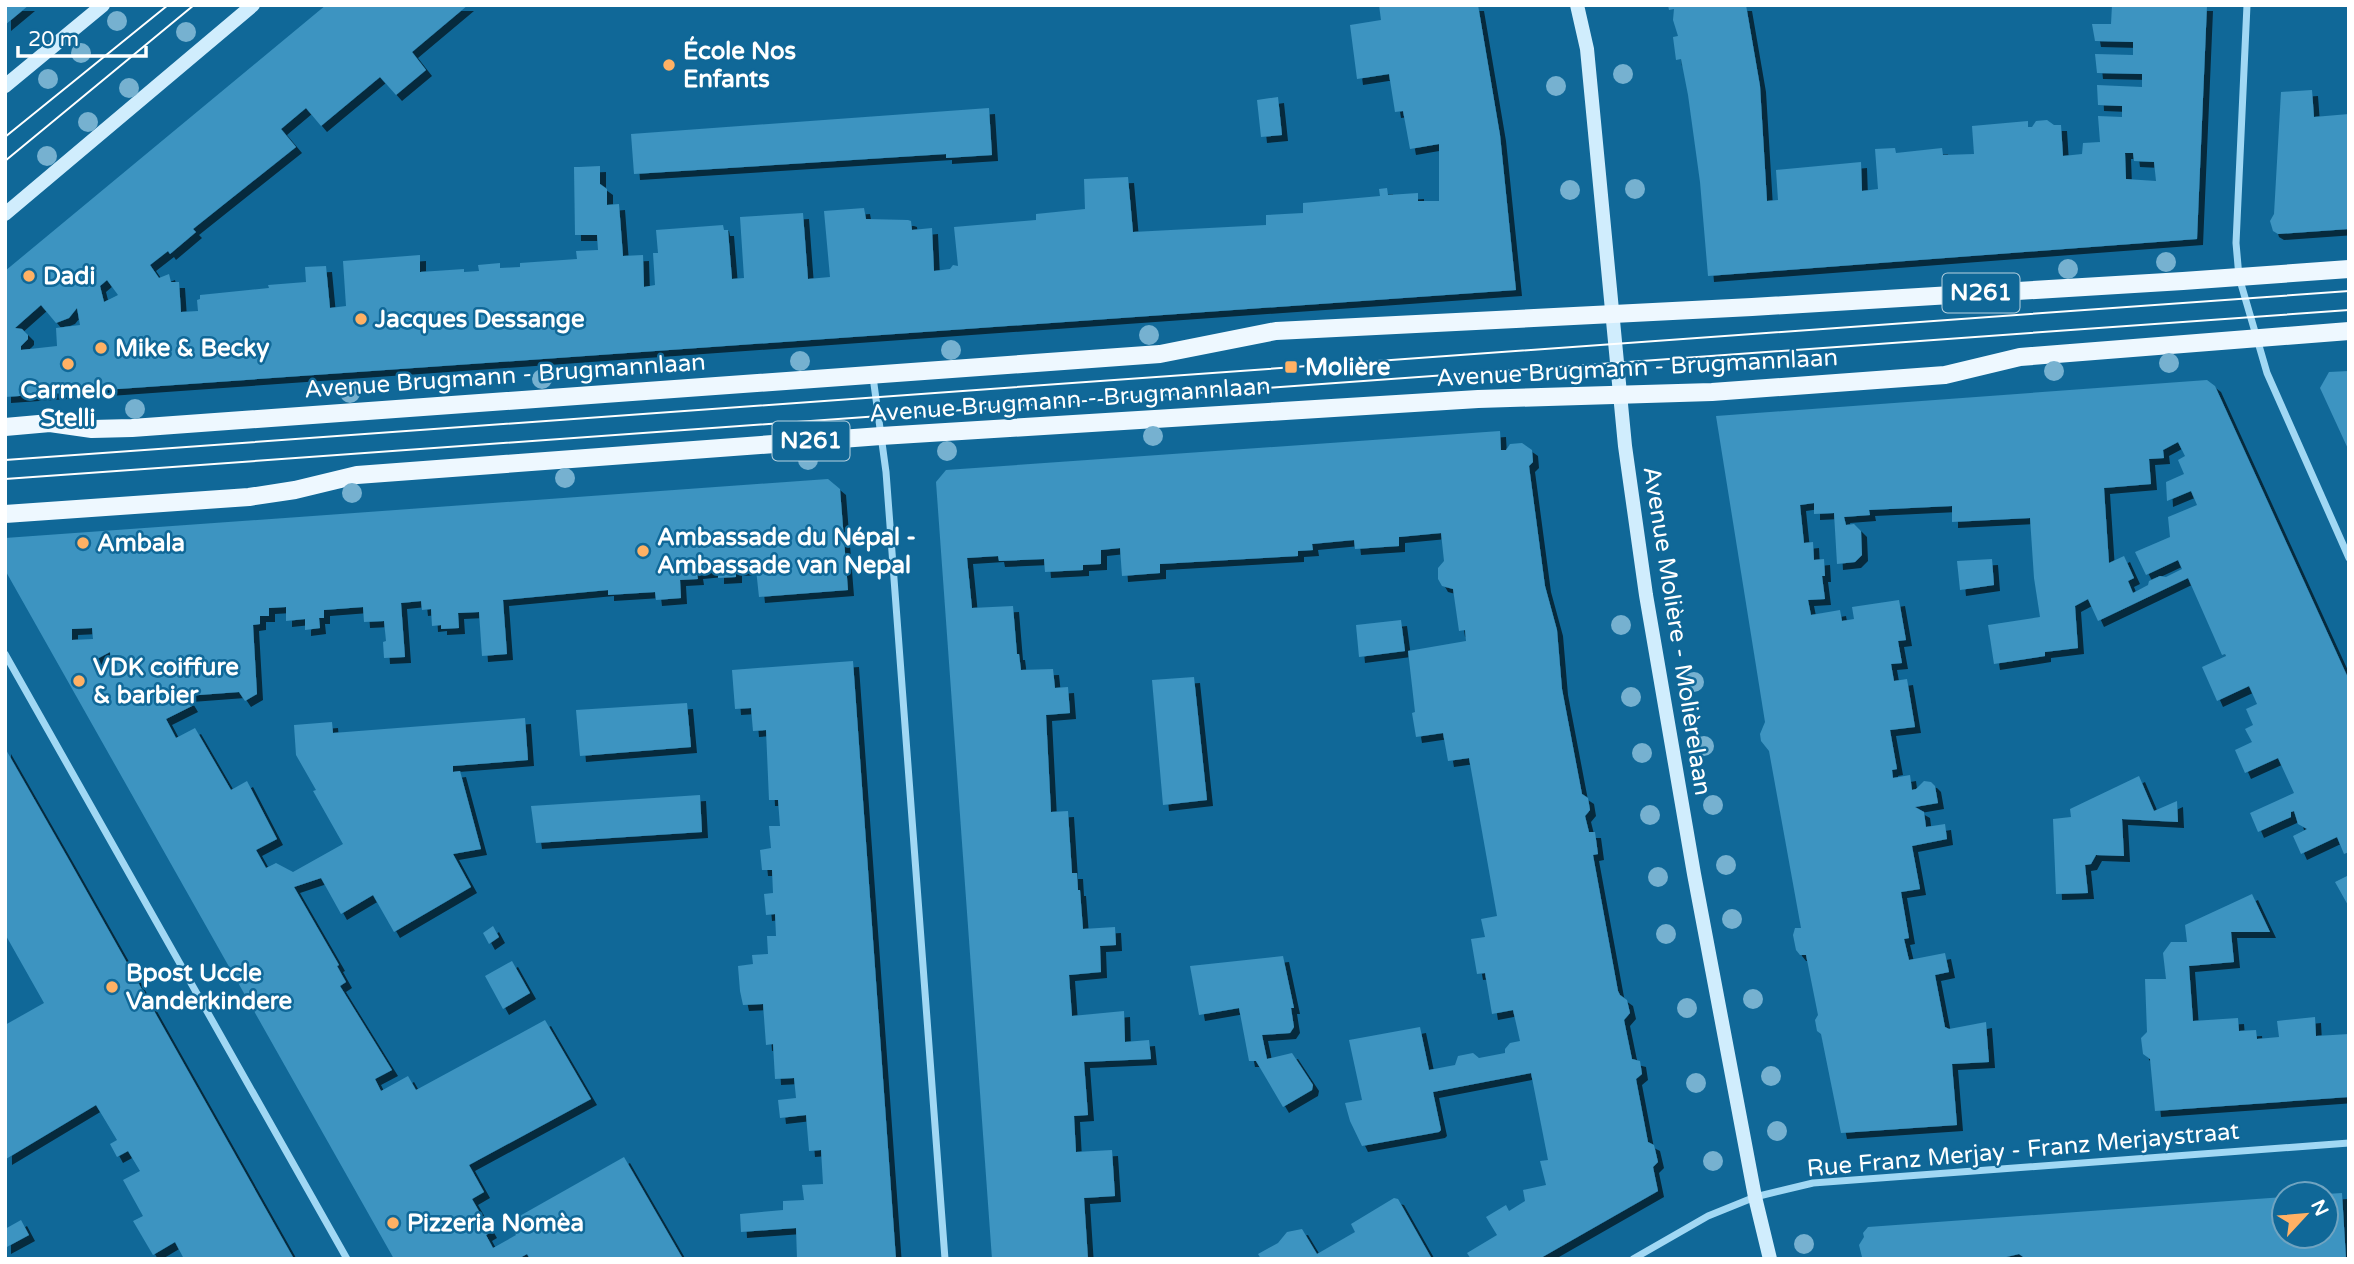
<svg xmlns="http://www.w3.org/2000/svg" width="2354" height="1264" viewBox="0 0 2354 1264" font-family="'Varela Round',sans-serif">
	<style>
		.building { fill: #3d94c1; fill-rule: evenodd; filter: url(#shadow) }
		.lines { fill: none; stroke-linecap: round; stroke-linejoin: round }
		.street { stroke: #a1d8f4; stroke-width: 7 }
		.secondary { stroke: #d0edfd; stroke-width: 14 }
		.primary { stroke: #eef8ff; stroke-width: 18 }
		.tram { stroke: #fff; stroke-width: 2 }
		.tree { fill: #76b1d0 }
		.poi-dot { fill: #ffb164; stroke: #106898; stroke-width: 2.5 }
		.labels { text-anchor: middle; dominant-baseline: central; stroke-width: 5; stroke-linejoin: round; paint-order: stroke }
		.shield { fill: #106898; stroke: #b7d2e0; stroke-width: 2 }
		.shield-label { font-size: 23px; font-weight: bold; fill: #fff }
		.poi-label { font-size: 24px; font-weight: bold; fill: #fff; stroke: #106898; text-anchor: start }
		.street-label { font-size: 24px; fill: #fff; stroke: #106898 }
	</style>
	<defs>
		<filter id="shadow"><feDropShadow dx="6" dy="6" stdDeviation="0" flood-color="#0009"/></filter>
	</defs>
	<rect width="100%" height="100%" fill="#106898"/>
	<path class="building" d="M5,5H29L5,25Z
		M326,5H468L412,52L426,70L396,95L380,77L321,126L306,108L281,129L296,147L193,229L196,232L170,254L168,251L150,265L159,278L169,274L171,282H179L181,312L198,311L197,300L200,299V295L269,288L268,285L306,282L305,267L326,266L330,308L346,306L343,261L420,255V272L464,269V272L479,271L478,265L500,263V268L520,267V263L577,259L576,251L598,250L597,235H575L574,167H579L600,166V184L607,189V205L619,204L623,256L643,255L644,287L655,285L653,253H658L656,230L723,225L724,230H728L732,279L744,278L740,217L803,213L808,279L830,277L824,211L864,208L866,219L908,220L911,221L912,230L932,228L934,271L950,269L953,265L958,266L954,227L1036,220V214L1085,209L1084,179L1128,177L1133,232L1266,225V215L1303,213V203L1380,196L1379,189L1387,188L1388,195L1418,193V201H1439V144L1410,149L1403,111L1395,112L1389,74L1357,79L1350,25L1381,20L1379,5H1478L1500,135L1516,290L5,397V271ZM107,280L118,295L104,302L100,286ZM41,305L56,323L69,318L77,308L80,325L56,328L57,346L21,350V346L28,339V335L22,329L15,328Z
		M1668,5H1746L1760,86L1767,201L1778,200L1776,170L1861,162L1862,191L1878,189L1875,149L1895,148L1896,153L1942,148L1943,155L1974,154L1972,126L2028,121V127H2032L2036,121L2047,120L2054,125H2061L2063,156L2082,154L2083,143L2100,142L2098,116L2122,117V106L2098,105L2097,85L2142,87V74L2097,73L2095,54L2133,55V42L2095,41L2092,24H2111L2112,5H2207L2197,239L1708,276L1700,182L1688,95L1681,59L1676,60L1673,37L1678,36L1673,20L1674,9L1669,10ZM2125,153H2133L2134,161L2154,162L2156,181L2126,179Z
		M2312,90L2314,117L2349,114V229L2278,234L2273,231L2270,221L2274,214L2281,92Z
		M1278,97L1282,135L1261,137L1257,100Z
		M989,108L992,155L946,158V154L634,174L631,134Z
		M2349,371V451L2320,388L2329,372Z
		M2207,380L2215,386L2349,680V852L2344,854L2337,837L2301,854L2293,836L2307,829L2298,824L2294,811L2291,812V817L2258,832L2250,813L2294,793L2278,758L2245,773L2235,750L2252,742L2245,729L2253,725L2246,709L2257,704L2249,686L2217,701L2202,667L2226,656L2225,654L2222,655L2188,578L2098,621L2088,599L2075,606L2078,648L2045,652V656L1994,664L1988,625L2040,617L2034,578L2030,518L1952,522V506L1869,510L1870,515L1844,517L1846,525L1854,524L1861,531L1862,555L1855,562L1837,564L1834,513L1814,514V503L1800,505L1804,543L1813,542L1814,560L1824,559L1825,576H1822L1825,599L1808,600L1811,615L1840,610L1842,621L1854,619L1852,607L1899,600L1906,640L1898,641L1902,663L1891,664L1894,681L1907,679L1915,727L1890,730L1897,769L1892,770L1893,778L1910,775L1912,790L1916,789L1924,781L1931,782L1935,786L1938,803L1915,807L1924,812L1926,827L1945,824L1947,839L1912,846L1920,889L1901,892L1909,938L1904,939L1909,960L1945,953L1949,972L1935,975L1945,1027L1949,1029L1986,1022L1989,1062L1952,1064L1957,1125L1841,1133L1821,1034L1817,1031L1815,1020L1818,1015L1806,955H1800L1796,950L1793,935L1795,928H1801L1769,751L1761,741L1760,734L1765,722L1716,416ZM2178,442L2185,456L2178,460L2184,474L2166,482L2167,501L2191,491L2197,505L2168,517L2170,537L2135,552L2146,575L2178,560L2182,569L2166,577L2160,576L2149,581L2148,585L2133,593L2128,581L2134,578L2124,556L2109,563L2104,488L2151,484L2149,459L2164,458L2163,450Z
		M1500,431L1501,450H1506L1510,444L1522,443L1532,450L1533,462L1529,466L1545,586L1557,630L1562,689L1582,794L1588,798L1590,810L1585,816L1589,832H1595L1598,854L1593,855L1618,991L1620,995L1627,1000L1630,1013L1624,1020L1632,1059L1640,1061L1642,1074L1636,1079L1648,1142L1654,1145L1658,1162L1653,1167L1658,1191L1539,1259H1471L1467,1253L1497,1235L1486,1217L1506,1205L1509,1211L1525,1201L1523,1190L1546,1185L1540,1161L1548,1160L1531,1073L1433,1092L1441,1130L1439,1132L1362,1146L1350,1121L1345,1103L1362,1100L1349,1040L1420,1027L1429,1070L1455,1065L1458,1056L1473,1053L1479,1058L1505,1053V1049L1510,1043L1520,1041L1513,1010L1492,1014L1485,973L1477,974L1471,939L1485,937L1481,919L1497,916L1469,758L1448,761L1443,733L1416,737L1412,713L1415,712L1408,651L1466,641L1465,630L1459,631L1453,589L1442,586L1438,579V568L1444,561L1441,533L1399,537V546L1355,549L1354,540L1312,544L1313,550L1298,551V556L1160,564V573L1122,576L1120,548L1101,550V564L1083,565V570L1045,572L1044,559L999,561L998,556L967,558L972,608L1013,606L1017,654H1019L1021,670L1053,669L1055,688L1068,687L1070,713L1046,715L1051,812L1068,811L1072,873H1077L1078,890H1080L1083,929L1115,927L1116,945L1100,946L1101,972L1069,975L1072,1016L1124,1011L1125,1042L1149,1040L1151,1059L1084,1062L1088,1115L1074,1116L1076,1152L1112,1150L1115,1196L1084,1198L1088,1259H992L936,482L946,470Z
		M828,479L840,489L848,590L759,597L756,569L736,570V577L718,578V571L697,573L698,579L680,580L681,598L656,600L655,592L608,595V590L503,600L507,654L482,656L479,612L458,613L459,628L441,629V625L432,626L431,609L422,610L421,601L401,603L405,657L384,658L383,642L386,641L384,621L364,622L363,607L324,610V618H319L320,628L305,630V619L286,621V607L269,608V616H260V624L253,625L257,694L245,701L239,692L186,696L192,706L166,719L176,738L195,728L231,790L247,781L277,839L256,850L266,868L276,863L293,872L343,844L313,791L316,790L296,755L294,725L332,722L333,733L525,718L528,760L453,766V772L460,771L481,849L453,854L471,887L394,932L373,895L341,914L321,878L294,887L339,965L337,966L346,982L340,986L392,1070L375,1079L381,1091L408,1076L416,1090L545,1020L591,1099L469,1165L484,1192L472,1199L491,1232L486,1235L493,1248L516,1235L509,1222L624,1157L683,1259H530L527,1254L518,1259H394L5,570V538ZM92,628L93,639L72,640V629ZM110,652L111,664L100,670L95,660Z
		M1992,559L1994,585L1960,590L1957,561Z
		M1401,620L1405,651L1359,657L1356,625Z
		M853,661L896,1259H797L796,1228L741,1232L740,1214L783,1210V1201L804,1200L802,1185L823,1184L821,1150L809,1151L806,1115L780,1118L778,1100L796,1098L794,1078L775,1079L773,1044L766,1045L763,1004L743,1005L740,991L738,966L753,964L752,955L768,954L767,936H776L775,914L766,915L764,894L773,893L772,870H762L760,850L771,848L769,826H780L778,800H769L766,730L753,731L751,708L735,709L732,670Z
		M1194,677L1207,800L1163,805L1152,680Z
		M687,703L691,747L580,756L576,710Z
		M5,748L69,860L294,1259H184L175,1242L153,1255L133,1221L143,1216L123,1180L140,1171L128,1151L117,1157L110,1144L117,1140L96,1105L6,1159L5,1025L44,1003L5,934Z
		M2139,776L2154,811L2177,801L2178,822L2122,819L2124,856L2096,855L2091,864L2085,865L2088,893L2056,894L2053,819L2071,817L2070,809Z
		M700,795L702,832L536,843L531,806Z
		M2349,875V907L2335,882Z
		M2252,894L2270,932H2231L2234,962L2189,966L2193,1021L2238,1018L2239,1031L2256,1030L2257,1039L2279,1037L2277,1021L2315,1017L2316,1036L2349,1034V1097L2155,1111L2150,1059L2143,1054L2141,1038L2147,1032L2145,979H2166L2163,953L2171,942H2187L2185,925Z
		M493,926L499,937L489,944L483,933Z
		M1283,956L1294,1008H1291L1294,1027L1290,1033L1262,1035L1267,1059L1292,1053L1313,1085L1312,1090L1283,1107L1256,1061H1249L1239,1008L1199,1015L1190,966Z
		M512,961L530,993L503,1009L485,976Z
		M2342,1193L2346,1259H2026L2019,1254L1998,1259H1864L1862,1257L1859,1245L1864,1237L1863,1233L1868,1227L2284,1197V1236H2326V1194Z
		M1394,1198L1398,1199L1432,1259H1261L1258,1254L1278,1243L1287,1232L1302,1229L1317,1254L1355,1232L1351,1224Z
		M21,1220L29,1235L5,1248V1229Z"/>
	<g class="lines">
		<path class="street" d="M2247,5L2236,243L2239,277L2267,373L2349,558
			M873,377L886,472L945,1259
			M5,654L347,1259
			M1633,1259L1708,1216L1755,1197L1813,1183L2349,1143"/>
		<path class="secondary" d="M1577,5L1587,49L1625,446L1646,595L1694,874L1755,1197L1770,1259
			M5,86L103,5
			M5,214L253,5"/>
		<path class="primary" d="M5,427L50,423L92,429L132,428L1160,354L1276,331L1752,307L2183,281L2349,269
			M5,514L249,497L295,490L357,475L881,436L1478,399L1712,392L1945,375L2020,357L2349,331"/>
		<path class="tram" d="M5,137L168,5
			M5,161L194,5
			M5,460L2349,291
			M5,479L2349,310"/>
	</g>
	<g class="tree">
		<circle cx="117" cy="21" r="10"/>
		<circle cx="186" cy="32" r="10"/>
		<circle cx="81" cy="53" r="10"/>
		<circle cx="1623" cy="74" r="10"/>
		<circle cx="48" cy="79" r="10"/>
		<circle cx="1556" cy="86" r="10"/>
		<circle cx="129" cy="88" r="10"/>
		<circle cx="88" cy="122" r="10"/>
		<circle cx="47" cy="156" r="10"/>
		<circle cx="1635" cy="189" r="10"/>
		<circle cx="1570" cy="190" r="10"/>
		<circle cx="2166" cy="262" r="10"/>
		<circle cx="2068" cy="269" r="10"/>
		<circle cx="1149" cy="335" r="10"/>
		<circle cx="951" cy="350" r="10"/>
		<circle cx="800" cy="361" r="10"/>
		<circle cx="2169" cy="363" r="10"/>
		<circle cx="2054" cy="371" r="10"/>
		<circle cx="542" cy="379" r="10"/>
		<circle cx="350" cy="393" r="10"/>
		<circle cx="135" cy="409" r="10"/>
		<circle cx="1153" cy="436" r="10"/>
		<circle cx="947" cy="451" r="10"/>
		<circle cx="808" cy="460" r="10"/>
		<circle cx="565" cy="478" r="10"/>
		<circle cx="352" cy="493" r="10"/>
		<circle cx="1621" cy="625" r="10"/>
		<circle cx="1694" cy="682" r="10"/>
		<circle cx="1631" cy="697" r="10"/>
		<circle cx="1704" cy="746" r="10"/>
		<circle cx="1642" cy="753" r="10"/>
		<circle cx="1713" cy="805" r="10"/>
		<circle cx="1650" cy="815" r="10"/>
		<circle cx="1726" cy="865" r="10"/>
		<circle cx="1658" cy="877" r="10"/>
		<circle cx="1732" cy="919" r="10"/>
		<circle cx="1666" cy="934" r="10"/>
		<circle cx="1753" cy="999" r="10"/>
		<circle cx="1687" cy="1008" r="10"/>
		<circle cx="1771" cy="1076" r="10"/>
		<circle cx="1696" cy="1083" r="10"/>
		<circle cx="1777" cy="1131" r="10"/>
		<circle cx="1713" cy="1161" r="10"/>
		<circle cx="1804" cy="1244" r="10"/>
	</g>
	<g class="poi-dot">
		<circle cx="669" cy="65" r="7"/>
		<circle cx="29" cy="276" r="7"/>
		<circle cx="361" cy="319" r="7"/>
		<circle cx="101" cy="348" r="7"/>
		<circle cx="68" cy="364" r="7"/>
		<rect x="1284" y="360" width="14" height="14" rx="3.5"/>
		<circle cx="83" cy="543" r="7"/>
		<circle cx="643" cy="551" r="7"/>
		<circle cx="79" cy="681" r="7"/>
		<circle cx="112" cy="987" r="7"/>
		<circle cx="393" cy="1223" r="7"/>
	</g>
	<g class="labels">
		<g class="shield">
			<rect x="1942.5" y="273.5" width="77" height="39" rx="5"/>
			<rect x="772.5" y="421.5" width="77" height="39" rx="5"/>
		</g>
		<g class="shield-label">
			<text x="1981" y="293">N261</text>
			<text x="811" y="441">N261</text>
		</g>
		<g class="poi-label">
			<text x="683" y="51">École Nos<tspan x="683" dy="28">Enfants</tspan></text>
			<text x="43" y="276">Dadi</text>
			<text x="375" y="319">Jacques Dessange</text>
			<text x="115" y="348">Mike &amp; Becky</text>
			<text x="1305" y="367">Molière</text>
			<text x="68" y="390" text-anchor="middle">Carmelo<tspan x="68" dy="28">Stelli</tspan></text>
			<text x="657" y="537">Ambassade du Népal -<tspan x="657" dy="28">Ambassade van Nepal</tspan></text>
			<text x="97" y="543">Ambala</text>
			<text x="93" y="667">VDK coiffure<tspan x="93" dy="28">&amp; barbier</tspan></text>
			<text x="126" y="973">Bpost Uccle<tspan x="126" dy="28">Vanderkindere</tspan></text>
			<text x="407" y="1223">Pizzeria Nomèa</text>
		</g>
		<g class="street-label">
			<text transform="translate(1637 368) rotate(-3)">Avenue Brugmann - Brugmannlaan</text>
			<text transform="translate(505 376) rotate(-4)">Avenue Brugmann - Brugmannlaan</text>
			<text transform="translate(1070 400) rotate(-4)">Avenue Brugmann - Brugmannlaan</text>
			<text transform="translate(1677 631) rotate(81)">Avenue Molière - Molièrelaan</text>
			<text transform="translate(2023 1150) rotate(-5)">Rue Franz Merjay - Franz Merjaystraat</text>
		</g>
	</g>
	<rect width="2354" height="1264" fill="none" stroke="#ffffff" stroke-width="14"/>
	<g transform="translate(2305 1215) rotate(64)"><circle r="33" fill="#106898" stroke="#70a4c1" stroke-width="2"/>
	<path d="M0-5L12 26L0 18L-12 26Z" fill="#ffb164"/>
	<text y="-10" font-size="19" font-weight="bold" text-anchor="middle" fill="#ffffff">N</text>
	</g>
	<path d="M18 46v10h128v-10" fill="none" stroke="#ffffff" stroke-width="3.5"/>
	<text x="28" y="46" font-size="21" fill="#ffffff" stroke="#106898" stroke-width="5" paint-order="stroke">20 m</text>
</svg>
